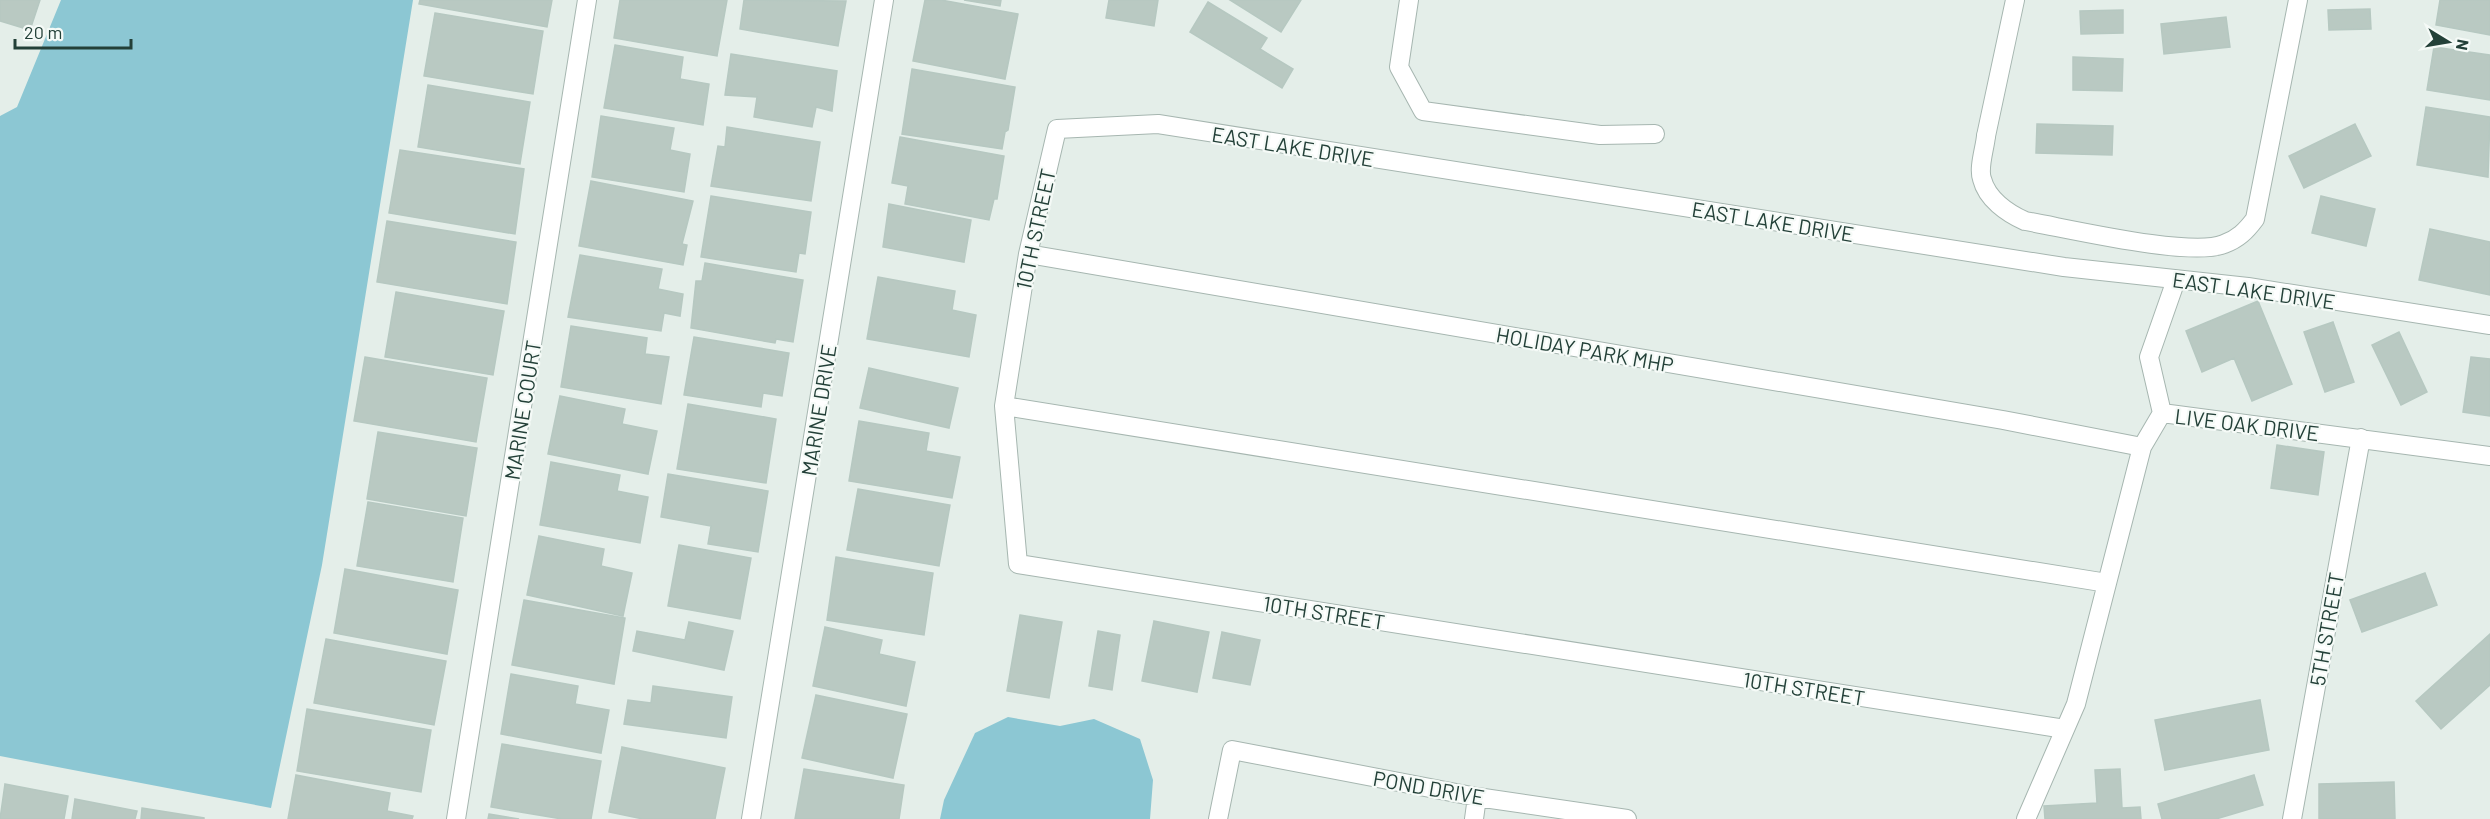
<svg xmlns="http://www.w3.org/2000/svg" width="2490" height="819" viewBox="0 0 2490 819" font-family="Barlow,sans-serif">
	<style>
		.water { fill: #8cc7d3 }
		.building { fill: #b9c9c2; stroke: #b6c8c1; stroke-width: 1.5 }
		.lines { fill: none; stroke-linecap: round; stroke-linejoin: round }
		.lane-casing { stroke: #a6b6b0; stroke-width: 20 }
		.street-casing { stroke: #a6b6b0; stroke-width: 20 }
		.lane { stroke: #fff; stroke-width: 18 }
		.street { stroke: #fff; stroke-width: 18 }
		.labels { text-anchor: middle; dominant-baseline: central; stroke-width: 4.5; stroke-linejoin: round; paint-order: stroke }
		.street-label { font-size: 21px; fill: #234038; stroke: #f5faf7 }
	</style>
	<rect width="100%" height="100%" fill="#e4eee9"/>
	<path class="water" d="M61,0H413L322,565L271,808L0,756V116L17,107Z
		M1008,717L1060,726L1094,719L1140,739L1153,780L1150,819H940L944,800L975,733Z"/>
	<path class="building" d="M0,0H40L30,30L0,21Z
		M420,0H552L547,27L419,4Z
		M620,0H727L717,56L614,38Z
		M744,0L846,1L838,46L740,29Z
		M925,0H941L1018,14L1005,79L913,61Z
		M964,0H1001L1000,6Z
		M1109,0H1158L1154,26L1106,18Z
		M1230,0H1301L1281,32Z
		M2440,0H2490V35L2436,25Z
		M1208,2L1267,38L1260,49L1293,69L1282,88L1190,32Z
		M2370,9L2371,29L2329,30L2328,10Z
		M2123,10V33L2081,34L2080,11Z
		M435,13L543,31L533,94L424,76Z
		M2226,17L2230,47L2164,54L2161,24Z
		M615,45L683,57L680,79L709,84L703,125L604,108Z
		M2434,47L2490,55V100L2427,90Z
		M731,54L837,71L832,111L816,107L812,127L754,117L757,97L725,95Z
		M2073,57L2123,59L2122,91L2073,90Z
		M912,69L1015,87L1008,130L1005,132L1002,149L902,134Z
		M428,85L530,102L520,164L418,147Z
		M2426,107L2490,117L2488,177L2417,165Z
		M601,116L674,128L670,150L690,154L684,192L592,177Z
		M2037,124L2113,126L2112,155L2036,153Z
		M2355,124L2371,156L2304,188L2289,156Z
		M727,127L820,142L811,201L711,186L718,146L725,147Z
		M900,137L1004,156L997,199H994L989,220L905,204L908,186L892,183Z
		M400,150L524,169L515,234L389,213Z
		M591,181L693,201L682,244L687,245L683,265L579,246Z
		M711,196L811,212L805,254L799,253L796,272L701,257Z
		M2321,196L2375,209L2366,246L2312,233Z
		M889,204L971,220L964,262L883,247Z
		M387,221L516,242L507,304L377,282Z
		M2430,229L2490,242V295L2419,280Z
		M580,255L662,269L658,289L683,294L680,316L664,313L661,331L568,317Z
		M705,263L803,280L793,342L776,339L775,343L691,328L696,281H702Z
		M878,277L955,291L952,310L976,315L969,357L867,339Z
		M396,292L504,311L493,375L385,357Z
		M2258,301L2292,384L2252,401L2234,358L2202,372L2186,331Z
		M2333,322L2354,382L2325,392L2304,332Z
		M571,326L647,338L645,354L669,357L661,404L561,387Z
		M2399,332L2427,392L2401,405L2372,345Z
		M694,337L789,353L782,396L763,393L761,407L684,395Z
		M365,357L487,378L476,442L354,421Z
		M2471,357L2490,359V416L2463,412Z
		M869,368L958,388L949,428L860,408Z
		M560,396L625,409L622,424L657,431L648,474L548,454Z
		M688,404L776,419L766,483L677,469Z
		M859,421L929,433L926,451L960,457L952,498L849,481Z
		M378,432L477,448L466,516L367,499Z
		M2277,445L2324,452L2318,495L2271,488Z
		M551,462L620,475L617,491L648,497L640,543L540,525Z
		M668,474L768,491L758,552L708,544L711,526L661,517Z
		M858,489L950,505L939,566L847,550Z
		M368,502L463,518L453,582L357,566Z
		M539,536L604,549L601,566L632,573L623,616L527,595Z
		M679,545L751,558L740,619L668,606Z
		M836,557L933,573L924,635L827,620Z
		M345,569L458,590L447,654L334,633Z
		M2425,573L2437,605L2362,632L2350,600Z
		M524,600L625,618L614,684L512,665Z
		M1020,615L1062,622L1049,698L1007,691Z
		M1154,621L1209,632L1197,692L1142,681Z
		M689,622L733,631L724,670L633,651L637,631L685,640Z
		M825,627L882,640L879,654L915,662L906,706L813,686Z
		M1098,631L1120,635L1112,690L1089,686Z
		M1222,632L1260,640L1250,685L1213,678Z
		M2490,634V685L2441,729L2416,701Z
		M326,639L446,661L434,725L314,703Z
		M511,674L578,686L575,704L609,710L601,753L501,734Z
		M653,686L732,697L726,738L624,724L628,700L651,703Z
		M816,695L907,714L893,778L802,758Z
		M2260,700L2269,750L2165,770L2155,720Z
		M307,709L431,730L421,792L297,771Z
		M502,744L601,761L591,819H562L491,807Z
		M622,747L725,768L715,819H643L609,812Z
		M804,769L904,785L899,819H795Z
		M2120,769L2122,808L2140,807L2141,819H2045L2044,806L2097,803L2095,770Z
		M296,775L390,793L387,811L413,816L412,819H288Z
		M2254,775L2263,805L2216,819H2162L2158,804Z
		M2394,782L2395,819H2319V784Z
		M5,784L68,796L64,819H0Z
		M75,799L137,811L135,819H72Z
		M142,808L204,818V819H141Z
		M489,814L519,819H488Z"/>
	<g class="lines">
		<g class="lane-casing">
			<path id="lane" d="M1986,136C1985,148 1978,168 1982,179C1987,199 2007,213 2025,221C2066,228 2191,258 2224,244C2238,239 2246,231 2255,219L2298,0"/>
		</g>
		<g class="street-casing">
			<path id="street" d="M1409,0L1399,67L1423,111L1600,135L1655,134
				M1986,136L2015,0
				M1028,254L2003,420L2142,447
				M1004,406L2107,583
				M2162,413L2149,357L2176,280
				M2065,729L1018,564L1004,406L1028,254L1057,129L1158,124L2064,267L2248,287L2490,325
				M456,819L587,0
				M751,819L884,0
				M1218,819L1232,750L1477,797L1627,819
				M1474,819L1477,797
				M2026,819L2076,704L2142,447L2162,413L2490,456
				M2292,819L2361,438"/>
		</g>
		<use href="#lane" class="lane"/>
		<use href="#street" class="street"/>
	</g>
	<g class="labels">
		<g class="street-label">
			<text transform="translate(1293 146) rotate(9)">EAST LAKE DRIVE</text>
			<text transform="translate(1773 221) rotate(9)">EAST LAKE DRIVE</text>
			<text transform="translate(1035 229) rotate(-78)">10TH STREET</text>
			<text transform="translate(2254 290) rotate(8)">EAST LAKE DRIVE</text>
			<text transform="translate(1585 349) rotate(10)">HOLIDAY PARK MHP</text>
			<text transform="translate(522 410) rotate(-81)">MARINE COURT</text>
			<text transform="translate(818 410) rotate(-81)">MARINE DRIVE</text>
			<text transform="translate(2247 424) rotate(7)">LIVE OAK DRIVE</text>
			<text transform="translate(1324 612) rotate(9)">10TH STREET</text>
			<text transform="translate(2326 629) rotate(-80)">5TH STREET</text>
			<text transform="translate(1804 688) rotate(9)">10TH STREET</text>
			<text transform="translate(1429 787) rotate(10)">POND DRIVE</text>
		</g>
	</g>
	<g transform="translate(2448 42) rotate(101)" stroke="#f5faf7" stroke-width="4.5" paint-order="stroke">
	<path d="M0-4.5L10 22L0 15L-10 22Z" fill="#234038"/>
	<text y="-9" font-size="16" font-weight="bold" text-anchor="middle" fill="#234038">N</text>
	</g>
	<path d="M15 39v9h116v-9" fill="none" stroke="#234038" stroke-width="3"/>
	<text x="24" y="39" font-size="18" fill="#234038" stroke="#f5faf7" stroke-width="4.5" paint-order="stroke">20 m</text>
</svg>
